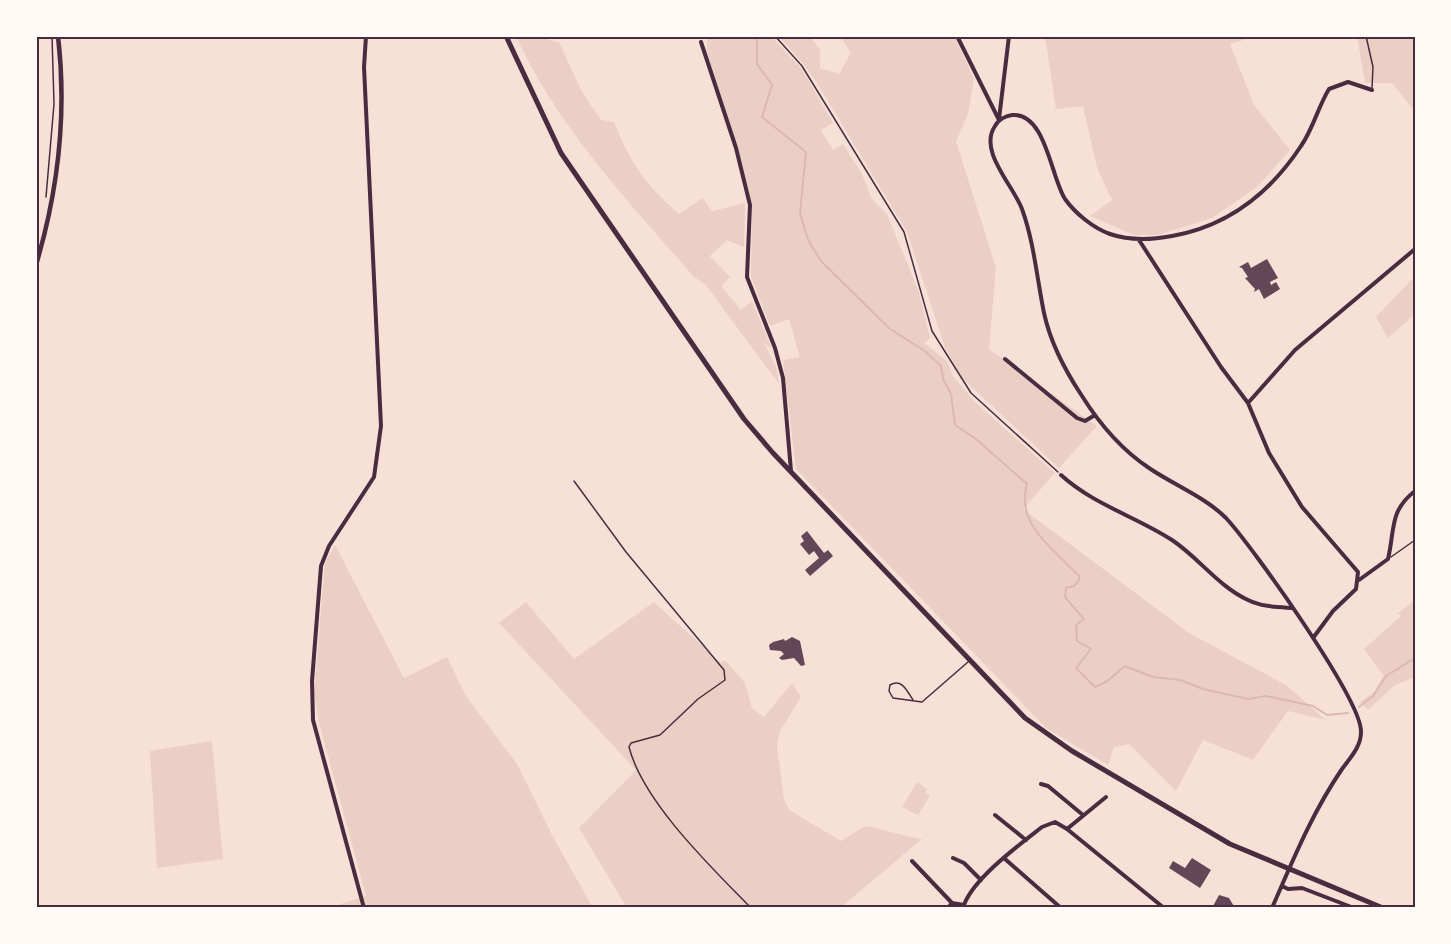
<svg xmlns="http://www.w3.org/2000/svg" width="1451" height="944" viewBox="0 0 1451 944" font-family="Lato,sans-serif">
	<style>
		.green { fill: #ebcfc5 }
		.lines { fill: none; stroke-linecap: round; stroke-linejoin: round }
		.stream { stroke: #dcb8b0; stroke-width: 2 }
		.building { fill: #644757 }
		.path { stroke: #4a2c40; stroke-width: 1.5 }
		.service { stroke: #4a2c40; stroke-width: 1.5 }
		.minor { stroke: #4a2c40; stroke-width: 4 }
		.tertiary { stroke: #4a2c40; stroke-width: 4.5 }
		.primary { stroke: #4a2c40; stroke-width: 5 }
		.neatline { fill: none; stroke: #4a2c40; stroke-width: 2 }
	</style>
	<rect width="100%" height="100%" fill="#f7e1d7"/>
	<path class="green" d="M516,36H547L548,40L559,42L582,92L601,120L614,122C631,164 645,184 679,214L703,198L712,211L745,203L744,247L727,240L710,256L730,277L721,286L741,310L752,301L772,349L764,343L777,369L779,384L705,284L694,277C628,201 558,128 516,36Z
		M707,36H771L802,69L833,123L821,130L833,150L843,144L862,174L872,199L887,214L919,292L930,338L924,343L947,361L953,376L976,403L1055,473L1023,509L1189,633L1286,685L1326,720L1288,711L1253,760L1203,740L1176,791L1129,744L1114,747L1108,765L1046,728L796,469L783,360L800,357L789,319L770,326L751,277L752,205L707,51Z
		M779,36H810L820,50V68L839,74L851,53L840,36H954L974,79L968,114L956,141L996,268L989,349L1097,426L1059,468L963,379L945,348L907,232L822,91L805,66Z
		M1045,36H1257L1230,44L1254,105L1290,150L1257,187L1212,218L1158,235H1134L1090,216L1112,200L1097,168L1083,106L1056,109Z
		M1357,36H1415V107L1412,108L1392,83H1365Z
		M1415,276V314L1388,338L1376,317Z
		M335,545L404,678L447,657L466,696L517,764L552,835L593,908H328L366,896L319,723L314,692L325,563Z
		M1415,600V677L1395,685L1368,710L1360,702L1374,692L1384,676L1364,649L1401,616L1398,613Z
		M526,602L574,659L654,602L721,663L725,660L745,683L752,708L764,717L792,683L801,697L780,731L777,746L784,799L789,810L841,841L865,826C885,829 902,836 922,839L840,908H627L579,828L636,770L499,623Z
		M212,741L223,859L157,868L150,751Z
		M917,782L927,789L925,792L930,796L918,815L902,807Z"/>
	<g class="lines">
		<path class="stream" d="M757,36V64L772,85L762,117L806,152L800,213L808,240L821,261L890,329L925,351L941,366L943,379L951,394L955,425L976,439L1027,484C1015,524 1054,550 1079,576V580L1074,586L1066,588L1065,597L1084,619L1076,625L1077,641L1091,649L1076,668L1095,687L1106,682L1125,666L1153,677L1180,680L1203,689L1248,699L1266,696L1313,706L1327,715L1348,713
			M1359,707L1373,696L1386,676L1415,658"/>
	</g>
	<path class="building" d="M1267,259L1278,278L1270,282L1271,285L1276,282L1280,289L1264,299L1259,289L1254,292L1255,289L1245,278L1248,277L1242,268L1239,267L1248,262L1251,268Z
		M807,531L824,553L828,550L833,556L810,576L805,570L819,558L814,551L809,555L800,544L804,541L801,536Z
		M792,637L800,641L805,665L801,666L794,658L782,660L779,658L784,654L781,651L770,650L769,645L773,642L784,639L785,641Z
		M1192,858L1211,870L1200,888L1169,868L1173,861L1185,868Z
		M1219,895L1229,898L1235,908H1212Z"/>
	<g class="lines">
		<path class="path" d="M775,36L802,66L904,232L932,331L971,393L1058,472
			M46,197L54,104L52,36
			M574,481L626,552L724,670L725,680L698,699L660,735L631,743L629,747C643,802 712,868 751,908"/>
		<path class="service" d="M1366,36L1373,67L1372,88
			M1391,557L1415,540
			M913,700C907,691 902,678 890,685L889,691L893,698L922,702L968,662"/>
		<path class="minor" d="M957,36L999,120
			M701,42L736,148L750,205L747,277L775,348L783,378L791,471
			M999,119L1009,36
			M1139,240L1221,367L1248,403L1269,453L1302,507L1358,572L1356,589L1333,611L1313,638
			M1005,359L1077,418L1085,421L1095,415
			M1248,403L1295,350L1415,249
			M1061,475C1094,505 1135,516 1172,540C1199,558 1218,586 1248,600C1262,607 1278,607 1293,608
			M1359,580L1388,559C1395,530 1389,511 1415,491
			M1041,784L1048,786L1083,815
			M995,815L1026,840
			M1067,829L1106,797
			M953,858L964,863L981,880
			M1005,859L1061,908
			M912,861L952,903
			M1282,886L1288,889L1302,888L1354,908
			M964,905C974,878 1019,845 1042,827L1055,822L1067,829L1164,908
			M364,908L313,720L312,681L321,566L329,546L374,477L381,426L364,67L366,36
			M948,908L952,903L964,905L966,908
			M1272,908C1293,860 1312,813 1342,769C1350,758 1361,747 1361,732C1362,700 1252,546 1226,518C1205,497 1174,485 1149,468C1122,450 1099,423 1082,396C1066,372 1050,341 1044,313C1037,279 1034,242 1022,209C1013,185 978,151 995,126C998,120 1005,116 1012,115C1046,112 1051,178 1065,199C1075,213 1093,228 1110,234C1130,241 1151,240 1172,236C1228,226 1270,193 1301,146C1313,129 1318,107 1329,89L1348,82L1372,90"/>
		<path class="tertiary" d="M36,265C58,191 67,113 58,36"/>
		<path class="primary" d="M506,36L561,153L744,419L773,453L1025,718L1072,751L1230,844L1383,908"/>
	</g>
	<rect width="1451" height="944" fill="none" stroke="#fffaf5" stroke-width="75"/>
	<rect x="38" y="38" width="1376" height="868" class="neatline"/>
</svg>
